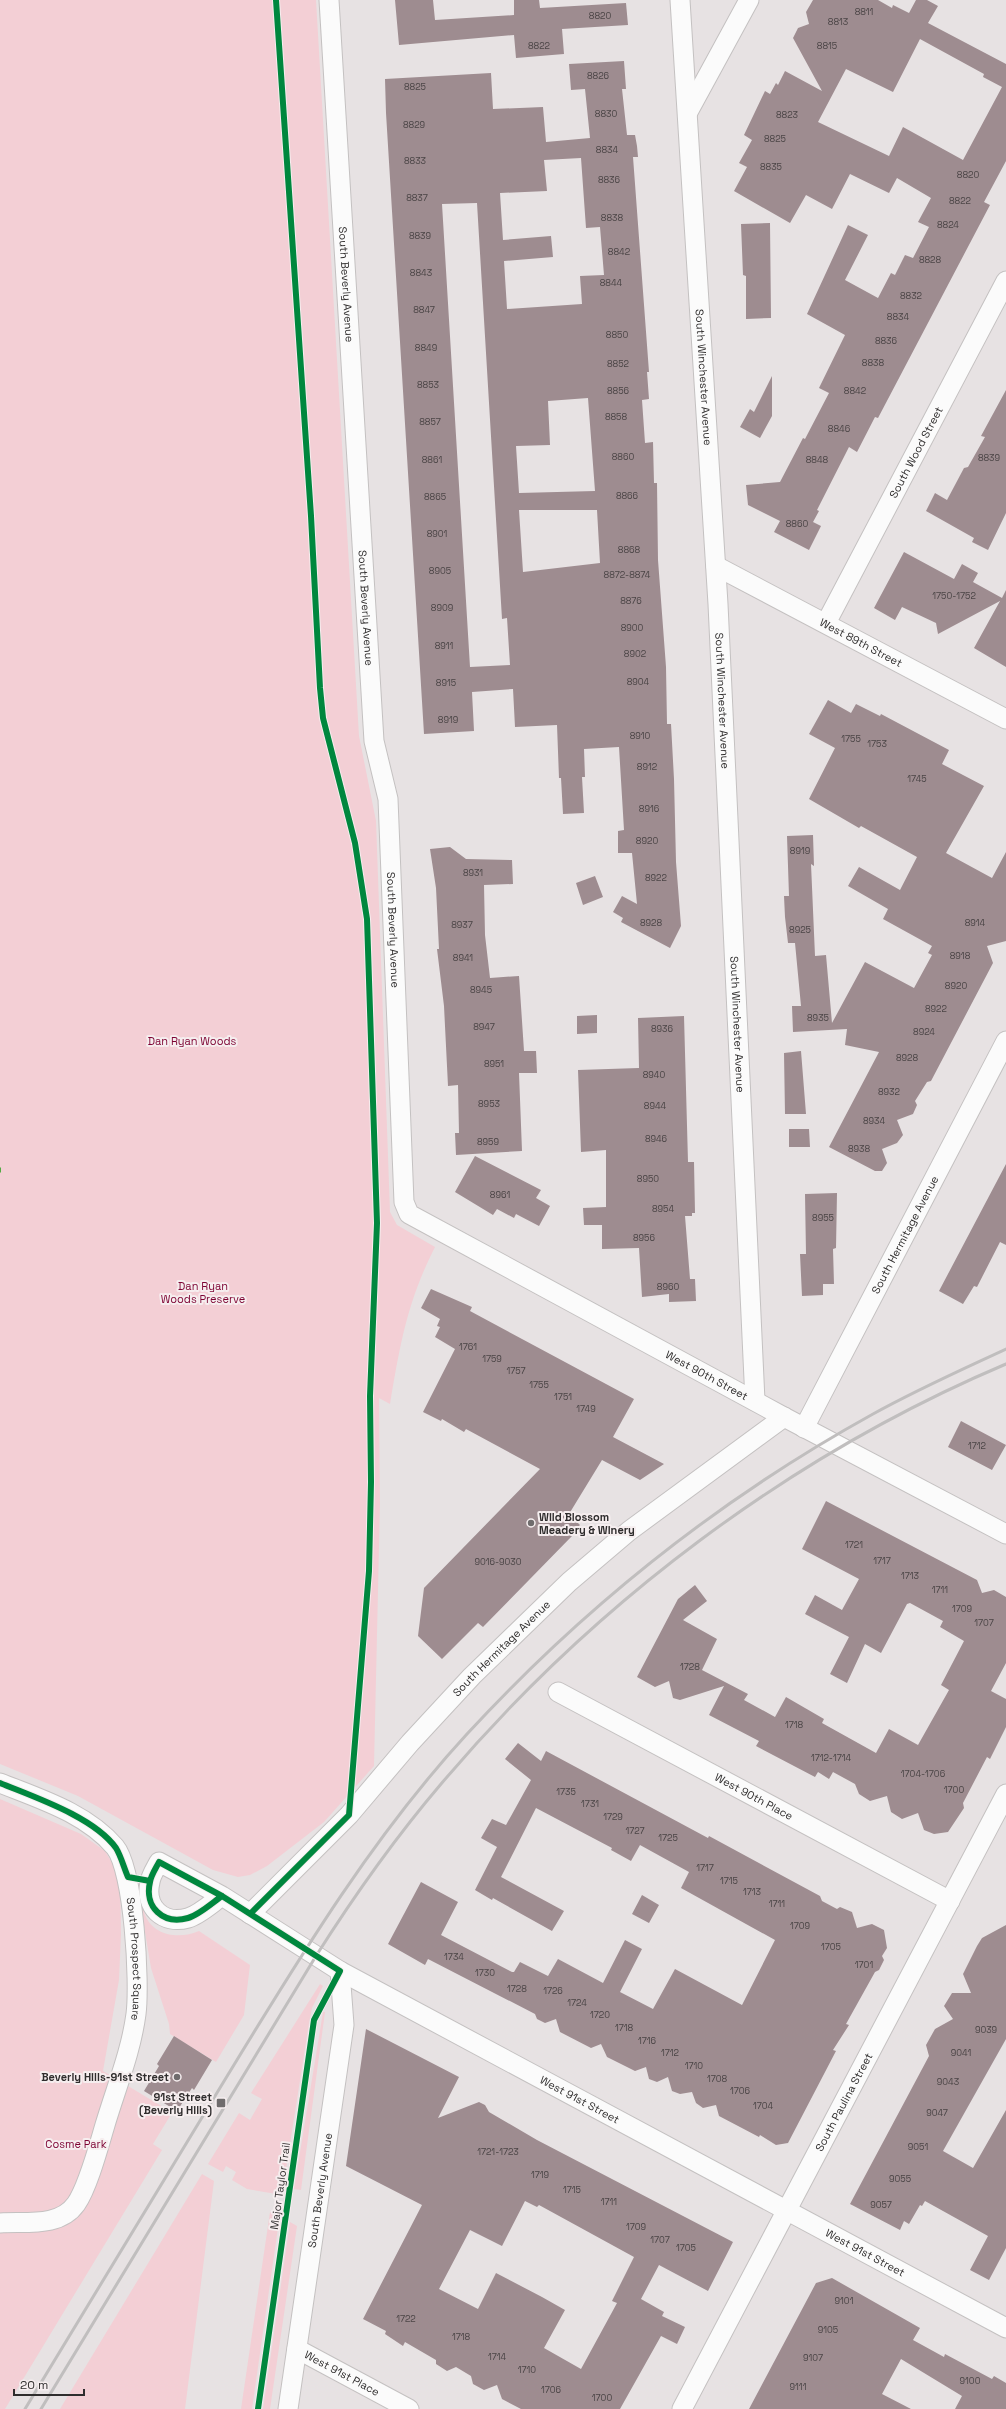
<svg xmlns="http://www.w3.org/2000/svg" width="1006" height="2409" viewBox="0 0 1006 2409" font-family="'Space Grotesk',sans-serif">
	<style>
		.green { fill: #f3cfd5 }
		.building { fill: #9e8c90; fill-rule: evenodd }
		.lines { fill: none; stroke-linecap: round; stroke-linejoin: round }
		.minor-casing { stroke: #c4c1c1; stroke-width: 21 }
		.minor { stroke: #fbfbfb; stroke-width: 19 }
		.rail { stroke: #c0bebe; stroke-width: 3 }
		.quiet { stroke: #54ab44; stroke-width: 5; stroke-dasharray: 10 5; stroke-linecap: butt }
		.cycleway-casing { stroke: #f6eeef; stroke-width: 8 }
		.cycleway { stroke: #00873e; stroke-width: 6 }
		.poi-dot { fill: #6f6c6d; stroke: #f6eeef; stroke-width: 1.5 }
		.labels { text-anchor: middle; dominant-baseline: central; stroke-width: 4; stroke-linejoin: round; paint-order: stroke }
		.number-label { font-size: 9px; fill: #4b4546 }
		.street-label { font-size: 11px; fill: #2f2d2d; stroke: #f6eeef }
		.park-label { font-size: 11px; fill: #7d0333; stroke: #f6eeef }
		.poi-label { font-size: 11px; font-weight: bold; fill: #2f2d2d; stroke: #f6eeef; text-anchor: end }
	</style>
	<rect width="100%" height="100%" fill="#e7e2e3"/>
	<path class="green" d="M0,0H316L359,736L376,821L390,1212L397,1225L435,1247C407,1302 400,1345 390,1404L379,1398L380,1503L374,1766L324,1822L267,1866L250,1875L238,1877L213,1870L78,1796L0,1764Z
		M0,1799L81,1834L105,1851L120,1876L121,1934L119,1980L103,2071L168,2110L170,2116L153,2144L162,2150L5,2409H0Z
		M140,1902C144,1904 143,1910 145,1915C154,1937 181,1939 199,1931L250,1965L244,2015L216,2062L170,2034L169,2024L151,1968Z
		M320,1984L323,1986L312,2008L309,2023L282,2195L247,2189L232,2180L236,2172L226,2166L223,2172L208,2164L239,2113L250,2120L262,2099L251,2093Z
		M323,2012H325L301,2190L294,2189Z
		M202,2174L214,2181L185,2409H60Z
		M270,2212L280,2214L252,2409H241Z
		M290,2222L297,2226L270,2409H263Z"/>
	<path class="building" d="M395,0H433L435,20L514,15V0H539L540,8L626,3L628,25L562,29L564,54L516,58L514,35L399,45Z
		M813,0H878L892,8L893,5L909,13L916,0H927L938,6L928,23L1006,64V161L984,202L990,205L878,418L875,417L857,452L849,447L817,510L819,511L813,522L821,526L809,550L774,532L780,521L748,505L746,485L780,482L803,438L805,439L829,393L819,388L845,335L807,314L848,225L868,235L845,280L878,298L891,273L895,275L905,255L913,258L929,227L918,222L931,198L897,178L889,193L850,174L832,209L806,195L790,223L734,191L747,167L739,163L752,140L744,135L765,91L770,94L776,83L778,85L785,71L822,91L793,38L798,28L809,24L806,12ZM920,39L984,74L983,77L1002,87L963,160L903,127L889,156L818,122L846,69L893,92Z
		M624,61L626,89H622L627,135H635L637,146L638,157H633L649,372H647L649,399L642,400L645,443L653,442L654,483H657L658,560L666,667L667,724H671L674,779L676,862L681,926L670,948L621,922L623,918L613,912L622,896L637,904L632,853H618V831L624,830L619,747L584,749L585,777H582L584,813L563,814L561,778H559L557,725L515,727L513,689L472,692L474,731L424,734L386,113L385,79L491,73L493,109L543,107L546,142L590,138L585,89L571,90L569,64ZM581,158L586,228L600,227L604,275L580,276L582,304L507,309L504,261L553,257L551,236L503,240L500,193L547,191L544,160ZM477,203L502,619L507,618L510,665L470,667L442,204ZM588,398L595,491L519,493L516,446L550,445L548,401ZM519,510H597L600,563L523,572Z
		M770,223L771,318L746,319V276L743,275L741,224Z
		M772,376V416L760,438L740,427L750,409L754,412Z
		M1006,390V513L988,550L972,542L974,538L926,511L935,493L947,500L964,468L968,467L985,437L981,436Z
		M904,552L954,579L962,564L978,573L973,582L1002,598L1006,590V667L974,648L1000,601L938,634L936,623L902,607L895,620L874,608Z
		M828,700L851,713L856,704L880,716L881,714L949,750L942,764L984,786L946,853L992,878L1006,852V941L987,946L993,963L931,1081L927,1082L915,1101L917,1105L913,1114L897,1120L903,1135L897,1143L882,1149L887,1163L882,1171H875L829,1147L879,1052L845,1045L847,1029L793,1032L792,1006H801L795,943H788L785,917L784,896H789L787,836L813,835L814,866L811,864L815,956L826,955L832,1023L865,962L914,988L932,955L928,953L932,946L883,919L888,909L848,886L859,867L900,890L917,857L861,826L859,828L809,799L835,748L809,734Z
		M450,847L466,859L512,860L513,884L484,885L485,935L490,978L519,976L524,1051H536L537,1073H519L522,1151L456,1155L455,1133H459L458,1085L448,1086L444,1006L437,949H439L436,888L430,849Z
		M595,876L603,897L583,905L576,883Z
		M597,1015V1033L577,1034V1016Z
		M684,1016L688,1162H694L695,1213H692V1216H685L690,1279H695L696,1301L669,1302V1294L642,1297L639,1248L602,1249V1225H584L583,1208L606,1207V1150L581,1152L578,1070L639,1068L638,1018Z
		M801,1051L806,1114H785L784,1053Z
		M789,1129H809L810,1147H789Z
		M475,1156L541,1190L536,1198L550,1206L539,1226L516,1214L514,1218L497,1209L493,1215L455,1192Z
		M1006,1164V1245L1000,1242L977,1287L974,1286L963,1304L939,1291Z
		M837,1193L836,1248L833,1249L834,1284H823V1295L802,1296L800,1254H806L805,1194Z
		M431,1289L472,1307L470,1311L634,1399L613,1437L664,1464L640,1480L602,1460L569,1514L580,1525L571,1534L572,1536L483,1627L478,1623L442,1659L418,1636L424,1588L540,1469L466,1429L464,1432L442,1419L441,1421L423,1412L455,1349L435,1337L440,1327L437,1326L440,1319L421,1308Z
		M961,1421L1006,1445L992,1470L948,1447Z
		M826,1501L977,1580L982,1593L994,1590L1006,1597V1663L991,1691L1006,1699V1727L990,1759L987,1757L963,1803L964,1808L948,1832L934,1834L924,1830L918,1813L902,1819L891,1812L887,1796L870,1801L859,1794L855,1784L833,1772L829,1779L818,1772L815,1777L756,1746L759,1741L709,1715L724,1686L680,1700L673,1698L669,1681L655,1687L637,1677L678,1599L695,1585L707,1601L683,1620L717,1639L702,1670L748,1694L744,1700L775,1717L786,1697L824,1719L822,1723L876,1753L889,1729L918,1745L949,1690L941,1685L964,1641L940,1627L943,1621L910,1603L907,1604L881,1653L865,1644L847,1683L830,1674L849,1637L805,1614L815,1595L842,1610L859,1579L802,1549Z
		M518,1743L541,1761L546,1751L708,1838L709,1836L820,1896L822,1901L837,1909L840,1907L852,1912L857,1928L872,1924L884,1930L887,1948L882,1956L884,1960L879,1970L875,1972L846,2024L849,2025L833,2050L836,2051L788,2143L776,2145L760,2135L759,2137L719,2116L716,2105L703,2108L696,2103L692,2092L680,2094L672,2091L668,2077L657,2082L649,2079L646,2067L635,2071L607,2057L601,2044L591,2048L560,2032L556,2019L545,2023L537,2019L535,2014L428,1959L425,1965L388,1944L421,1882L458,1902L441,1935L512,1972H514L520,1962L548,1976L558,1959L603,1983L625,1940L642,1949L620,1992L653,2009L675,1969L742,2005L775,1940L681,1888L689,1872L640,1845L631,1861L611,1850L612,1848L536,1808L501,1877L564,1911L552,1931L493,1898L492,1900L475,1890L497,1847L481,1838L492,1819L506,1825L531,1780L505,1759Z
		M642,1895L659,1905L649,1923L632,1914Z
		M1006,1925V2039L943,2151L973,2168L1006,2110V2248L989,2280L970,2270L988,2236L925,2201L922,2206L920,2205L909,2224L904,2221L900,2230L850,2204L929,2056L926,2045L935,2029L953,2019L944,2006L952,1993H971L963,1974L977,1946L982,1938Z
		M366,2029L459,2077L438,2118L479,2102L485,2105L489,2112L537,2140L733,2242L708,2291L659,2265L641,2299L664,2312L662,2316L685,2327L677,2344L661,2336L620,2409H521L502,2399L497,2385L484,2390L473,2384L471,2376L456,2367L447,2371L436,2364V2360L405,2342L403,2346L385,2334L386,2331L363,2319L422,2205L346,2166ZM525,2201L537,2207L539,2205L634,2257L612,2301L617,2303L581,2369L544,2348L565,2310L542,2297L496,2273L478,2309L439,2289L470,2230L502,2246Z
		M174,2036L212,2060L194,2090L192,2088L177,2111L144,2091L159,2066L157,2064Z
		M832,2278L920,2328L913,2340L944,2357L945,2354L992,2379L994,2376L1006,2383V2409H955L962,2396L901,2359L882,2394L911,2409H749L816,2283Z"/>
	<g class="lines">
		<g class="minor-casing">
			<g id="minor">
				<path id="s1" d="M329,0L374,741L388,799L404,1202L409,1214L784,1417L1006,1534"/>
				<path id="s2" d="M680,0L718,604L755,1401"/>
				<path d="M688,112L749,0"/>
				<path id="s3" d="M716,566L1006,719"/>
				<path id="s4" d="M826,623L1006,281"/>
				<path id="s5" d="M804,1428L1006,1041"/>
				<path id="s6" d="M558,1692L950,1901"/>
				<path id="s7" d="M0,1783C40,1799 86,1813 115,1847C134,1870 140,1983 136,2014C131,2052 116,2088 105,2125C99,2145 88,2187 76,2204C59,2228 25,2221 0,2223"/>
				<path id="s8" d="M222,1896C212,1903 199,1915 188,1918C163,1925 144,1907 150,1882C151,1875 156,1868 159,1862L222,1896L340,1971L1006,2328"/>
				<path id="s9" d="M250,1914L349,1815L410,1743L472,1676L569,1582L629,1531L784,1417"/>
				<path id="s10" d="M297,2349L409,2409"/>
				<path id="s11" d="M288,2409L344,2025L340,1971"/>
				<path id="s12" d="M682,2409L1006,1794"/>
			</g>
		</g>
		<use href="#minor" class="minor"/>
		<path class="rail" d="M25,2409C93,2297 161,2185 229,2073C301,1955 373,1836 467,1734C585,1606 721,1498 873,1414C916,1390 961,1370 1006,1349
			M41,2409L316,1956C354,1896 395,1838 441,1784C593,1604 789,1456 1006,1364"/>
		<path class="quiet" d="M0,1170H1"/>
		<g class="cycleway-casing">
			<path id="cycleway" d="M0,1783C34,1797 94,1817 116,1848C121,1856 124,1868 128,1877L150,1881
				M222,1896C212,1903 199,1915 188,1918C163,1925 144,1907 150,1882C151,1875 156,1868 159,1862L222,1896L340,1971L314,2020L258,2409
				M250,1914L349,1815L369,1571L371,1482L370,1396L377,1223L367,919L355,843L323,718L320,688L311,516L276,0"/>
		</g>
		<use href="#cycleway" class="cycleway"/>
	</g>
	<g class="poi-dot">
		<circle cx="531" cy="1523" r="4"/>
		<circle cx="177" cy="2077" r="4"/>
		<rect x="216" y="2098" width="10" height="10" rx="2"/>
	</g>
	<g class="labels">
		<g class="number-label">
			<text x="864" y="12">8811</text>
			<text x="600" y="16">8820</text>
			<text x="838" y="22">8813</text>
			<text x="539" y="46">8822</text>
			<text x="827" y="46">8815</text>
			<text x="598" y="76">8826</text>
			<text x="415" y="87">8825</text>
			<text x="606" y="114">8830</text>
			<text x="787" y="115">8823</text>
			<text x="414" y="125">8829</text>
			<text x="775" y="139">8825</text>
			<text x="607" y="150">8834</text>
			<text x="415" y="161">8833</text>
			<text x="771" y="167">8835</text>
			<text x="968" y="175">8820</text>
			<text x="609" y="180">8836</text>
			<text x="417" y="198">8837</text>
			<text x="960" y="201">8822</text>
			<text x="612" y="218">8838</text>
			<text x="948" y="225">8824</text>
			<text x="420" y="236">8839</text>
			<text x="619" y="252">8842</text>
			<text x="930" y="260">8828</text>
			<text x="421" y="273">8843</text>
			<text x="611" y="283">8844</text>
			<text x="911" y="296">8832</text>
			<text x="424" y="310">8847</text>
			<text x="898" y="317">8834</text>
			<text x="617" y="335">8850</text>
			<text x="886" y="341">8836</text>
			<text x="426" y="348">8849</text>
			<text x="873" y="363">8838</text>
			<text x="618" y="364">8852</text>
			<text x="428" y="385">8853</text>
			<text x="618" y="391">8856</text>
			<text x="855" y="391">8842</text>
			<text x="616" y="417">8858</text>
			<text x="430" y="422">8857</text>
			<text x="839" y="429">8846</text>
			<text x="623" y="457">8860</text>
			<text x="989" y="458">8839</text>
			<text x="432" y="460">8861</text>
			<text x="817" y="460">8848</text>
			<text x="627" y="496">8866</text>
			<text x="435" y="497">8865</text>
			<text x="797" y="524">8860</text>
			<text x="437" y="534">8901</text>
			<text x="629" y="550">8868</text>
			<text x="440" y="571">8905</text>
			<text x="627" y="575">8872-8874</text>
			<text x="954" y="596">1750-1752</text>
			<text x="631" y="601">8876</text>
			<text x="442" y="608">8909</text>
			<text x="632" y="628">8900</text>
			<text x="444" y="646">8911</text>
			<text x="635" y="654">8902</text>
			<text x="638" y="682">8904</text>
			<text x="446" y="683">8915</text>
			<text x="448" y="720">8919</text>
			<text x="640" y="736">8910</text>
			<text x="851" y="739">1755</text>
			<text x="877" y="744">1753</text>
			<text x="647" y="767">8912</text>
			<text x="917" y="779">1745</text>
			<text x="649" y="809">8916</text>
			<text x="647" y="841">8920</text>
			<text x="800" y="851">8919</text>
			<text x="473" y="873">8931</text>
			<text x="656" y="878">8922</text>
			<text x="651" y="923">8928</text>
			<text x="975" y="923">8914</text>
			<text x="462" y="925">8937</text>
			<text x="800" y="930">8925</text>
			<text x="960" y="956">8918</text>
			<text x="463" y="958">8941</text>
			<text x="956" y="986">8920</text>
			<text x="481" y="990">8945</text>
			<text x="936" y="1009">8922</text>
			<text x="818" y="1018">8935</text>
			<text x="484" y="1027">8947</text>
			<text x="662" y="1029">8936</text>
			<text x="924" y="1032">8924</text>
			<text x="907" y="1058">8928</text>
			<text x="494" y="1064">8951</text>
			<text x="654" y="1075">8940</text>
			<text x="889" y="1092">8932</text>
			<text x="489" y="1104">8953</text>
			<text x="655" y="1106">8944</text>
			<text x="874" y="1121">8934</text>
			<text x="656" y="1139">8946</text>
			<text x="488" y="1142">8959</text>
			<text x="859" y="1149">8938</text>
			<text x="648" y="1179">8950</text>
			<text x="500" y="1195">8961</text>
			<text x="663" y="1209">8954</text>
			<text x="823" y="1218">8955</text>
			<text x="644" y="1238">8956</text>
			<text x="668" y="1287">8960</text>
			<text x="468" y="1347">1761</text>
			<text x="492" y="1359">1759</text>
			<text x="516" y="1371">1757</text>
			<text x="539" y="1385">1755</text>
			<text x="563" y="1397">1751</text>
			<text x="586" y="1409">1749</text>
			<text x="977" y="1446">1712</text>
			<text x="854" y="1545">1721</text>
			<text x="882" y="1561">1717</text>
			<text x="498" y="1562">9016-9030</text>
			<text x="910" y="1576">1713</text>
			<text x="940" y="1590">1711</text>
			<text x="962" y="1609">1709</text>
			<text x="984" y="1623">1707</text>
			<text x="690" y="1667">1728</text>
			<text x="794" y="1725">1718</text>
			<text x="831" y="1758">1712-1714</text>
			<text x="923" y="1774">1704-1706</text>
			<text x="954" y="1790">1700</text>
			<text x="566" y="1792">1735</text>
			<text x="590" y="1804">1731</text>
			<text x="613" y="1817">1729</text>
			<text x="635" y="1831">1727</text>
			<text x="668" y="1838">1725</text>
			<text x="705" y="1868">1717</text>
			<text x="729" y="1881">1715</text>
			<text x="752" y="1892">1713</text>
			<text x="777" y="1904">1711</text>
			<text x="800" y="1926">1709</text>
			<text x="831" y="1947">1705</text>
			<text x="454" y="1957">1734</text>
			<text x="864" y="1965">1701</text>
			<text x="485" y="1973">1730</text>
			<text x="517" y="1989">1728</text>
			<text x="553" y="1991">1726</text>
			<text x="577" y="2003">1724</text>
			<text x="600" y="2015">1720</text>
			<text x="624" y="2028">1718</text>
			<text x="986" y="2030">9039</text>
			<text x="647" y="2041">1716</text>
			<text x="670" y="2053">1712</text>
			<text x="961" y="2053">9041</text>
			<text x="694" y="2066">1710</text>
			<text x="717" y="2079">1708</text>
			<text x="948" y="2082">9043</text>
			<text x="740" y="2091">1706</text>
			<text x="763" y="2106">1704</text>
			<text x="937" y="2113">9047</text>
			<text x="918" y="2147">9051</text>
			<text x="498" y="2152">1721-1723</text>
			<text x="540" y="2175">1719</text>
			<text x="900" y="2179">9055</text>
			<text x="572" y="2190">1715</text>
			<text x="609" y="2202">1711</text>
			<text x="881" y="2205">9057</text>
			<text x="636" y="2227">1709</text>
			<text x="660" y="2240">1707</text>
			<text x="686" y="2248">1705</text>
			<text x="844" y="2301">9101</text>
			<text x="406" y="2319">1722</text>
			<text x="828" y="2330">9105</text>
			<text x="461" y="2337">1718</text>
			<text x="497" y="2357">1714</text>
			<text x="813" y="2358">9107</text>
			<text x="527" y="2370">1710</text>
			<text x="970" y="2381">9100</text>
			<text x="798" y="2387">9111</text>
			<text x="551" y="2390">1706</text>
			<text x="602" y="2398">1700</text>
		</g>
		<g class="street-label">
			<text stroke="none"><textPath href="#s1" startOffset="285">South Beverly Avenue</textPath></text>
			<text stroke="none"><textPath href="#s2" startOffset="378">South Winchester Avenue</textPath></text>
			<text stroke="none"><textPath href="#s4" startOffset="193">South Wood Street</textPath></text>
			<text stroke="none"><textPath href="#s1" startOffset="609">South Beverly Avenue</textPath></text>
			<text stroke="none"><textPath href="#s3" startOffset="164">West 89th Street</textPath></text>
			<text stroke="none"><textPath href="#s2" startOffset="702">South Winchester Avenue</textPath></text>
			<text stroke="none"><textPath href="#s1" startOffset="933">South Beverly Avenue</textPath></text>
			<text stroke="none"><textPath href="#s2" startOffset="1026">South Winchester Avenue</textPath></text>
			<text stroke="none"><textPath href="#s5" startOffset="218">South Hermitage Avenue</textPath></text>
			<text stroke="none"><textPath href="#s1" startOffset="1557">West 90th Street</textPath></text>
			<text stroke="none"><textPath href="#s9" startOffset="366">South Hermitage Avenue</textPath></text>
			<text stroke="none"><textPath href="#s6" startOffset="222">West 90th Place</textPath></text>
			<text stroke="none"><textPath href="#s7" startOffset="248">South Prospect Square</textPath></text>
			<text stroke="none"><textPath href="#s8" startOffset="611">West 91st Street</textPath></text>
			<text stroke="none"><textPath href="#s12" startOffset="347">South Paulina Street</textPath></text>
			<text transform="translate(280 2186) rotate(-82)">Major Taylor Trail</text>
			<text stroke="none"><textPath href="#s11" startOffset="221">South Beverly Avenue</textPath></text>
			<text stroke="none"><textPath href="#s8" startOffset="935">West 91st Street</textPath></text>
			<text stroke="none"><textPath href="#s10" startOffset="51">West 91st Place</textPath></text>
		</g>
		<g class="park-label">
			<text x="192" y="1041">Dan Ryan Woods</text>
			<text x="203" y="1286">Dan Ryan<tspan x="203" dy="13">Woods Preserve</tspan></text>
			<text x="76" y="2144">Cosme Park</text>
		</g>
		<g class="poi-label">
			<text x="539" y="1517" text-anchor="start">Wild Blossom<tspan x="539" dy="13">Meadery &amp; Winery</tspan></text>
			<text x="169" y="2077">Beverly Hills-91st Street</text>
			<text x="212" y="2097">91st Street<tspan x="212" dy="13">(Beverly Hills)</tspan></text>
		</g>
	</g>
	<path d="M14 2389v6h70v-6" fill="none" stroke="#2f2d2d" stroke-width="2"/>
	<text x="20" y="2389" font-size="12" fill="#2f2d2d" stroke="#f6eeef" stroke-width="3" paint-order="stroke">20 m</text>
</svg>
